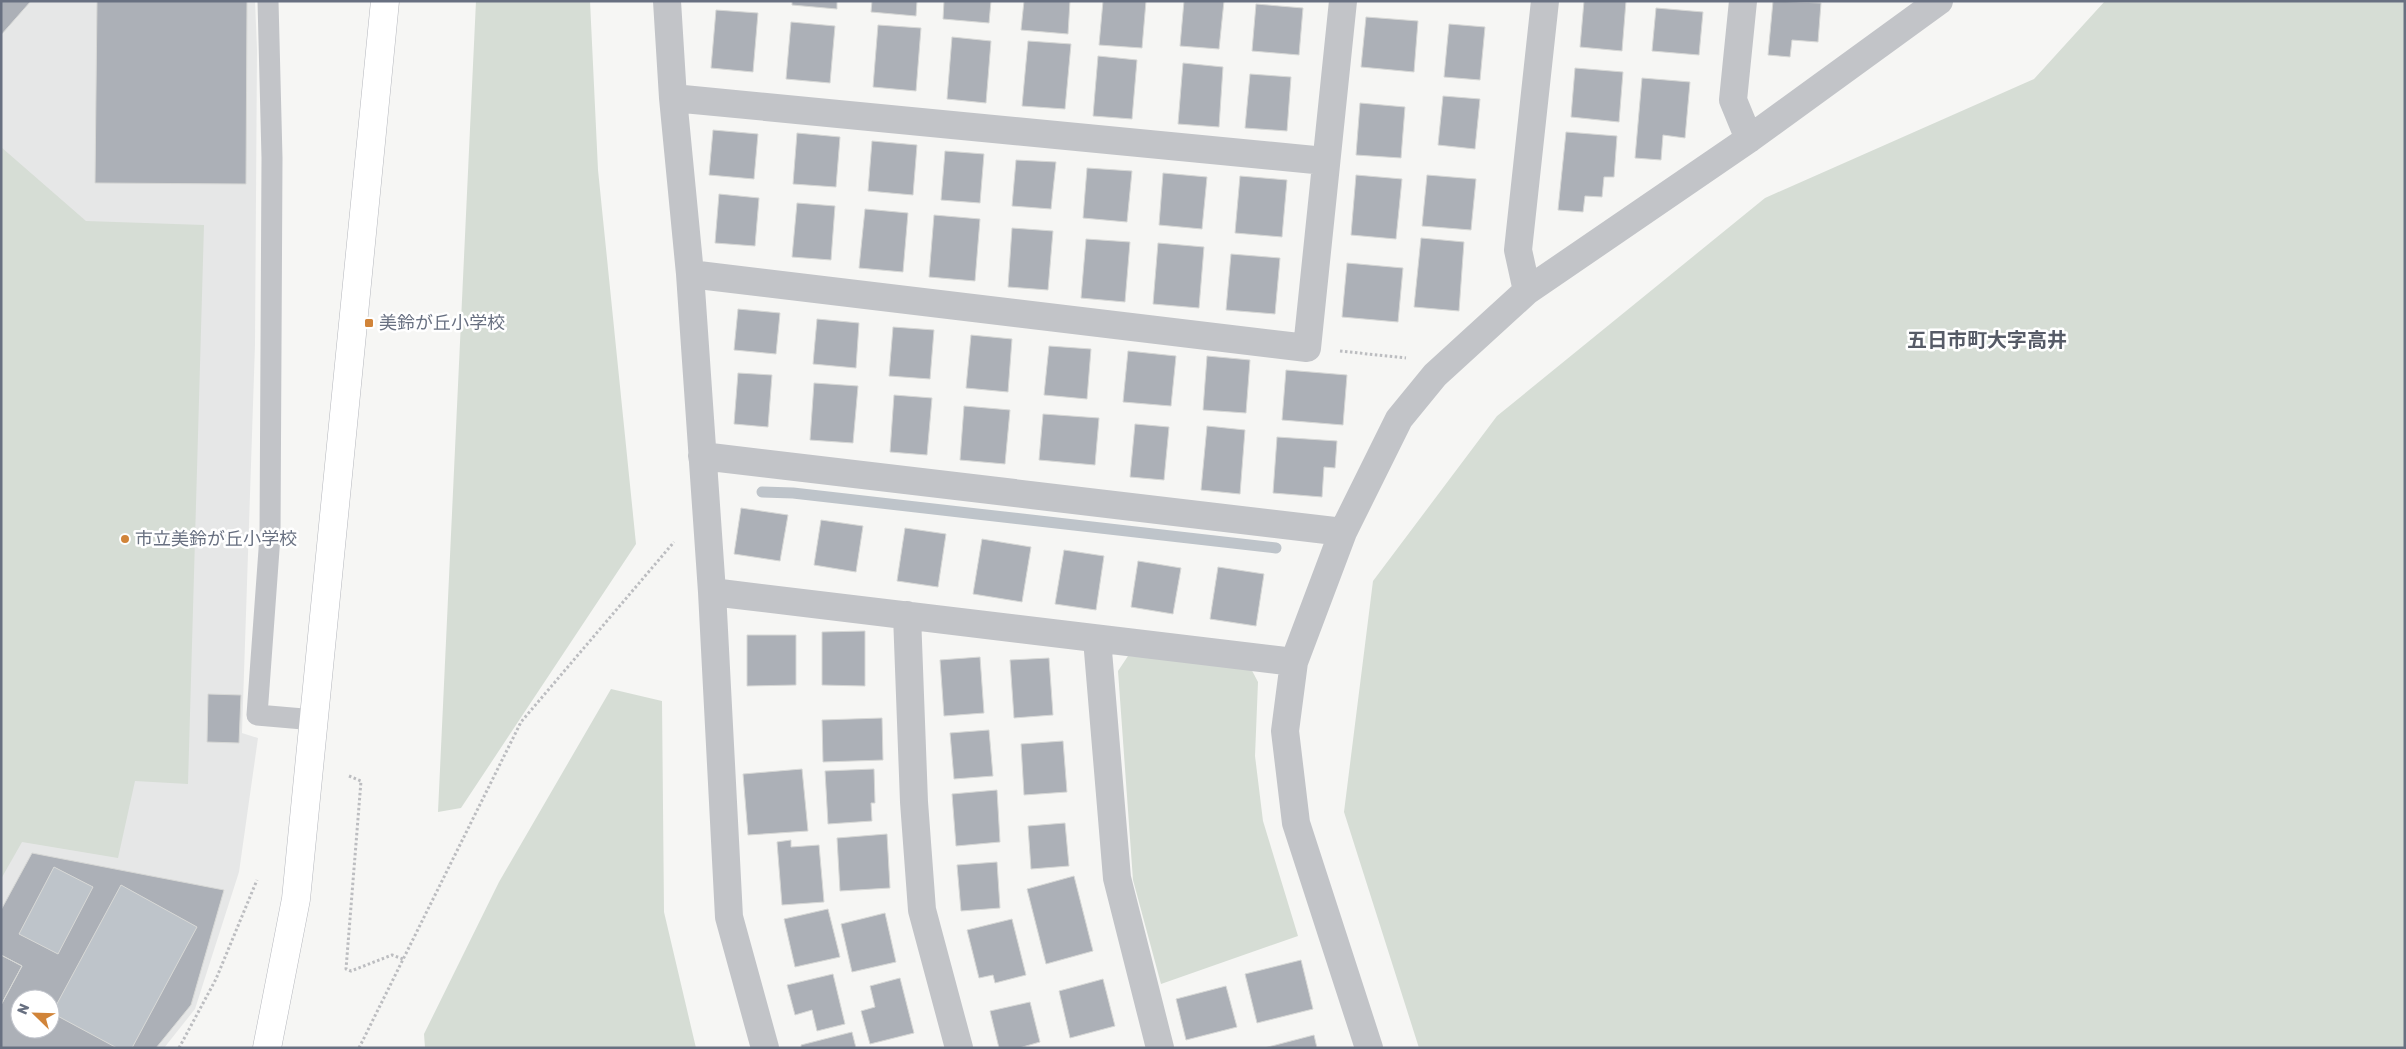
<svg xmlns="http://www.w3.org/2000/svg" width="2406" height="1049" viewBox="0 0 2406 1049" font-family="Rubik,'Noto Sans JP',sans-serif">
	<style>
		.built { fill: #e6e7e7; fill-rule: evenodd }
		.green { fill: #d6ddd5 }
		.water { fill: #bec4ca }
		.lines { fill: none; stroke-linecap: round; stroke-linejoin: round }
		.stream { stroke: #bec4ca; stroke-width: 11 }
		.building { fill: #acb0b7; stroke: #d7d8d6; fill-rule: evenodd }
		.secondary-casing { stroke: #b5b7bd; stroke-width: 29 }
		.path { stroke: #bcbdc0; stroke-width: 3; stroke-dasharray: 2.5 2.5; stroke-linecap: butt }
		.lane { stroke: #c2c4c8; stroke-width: 21 }
		.street { stroke: #c2c4c8; stroke-width: 28 }
		.secondary { stroke: #fff; stroke-width: 28 }
		.poi-dot { fill: #d18439; stroke: #fff; stroke-width: 2 }
		.labels { text-anchor: middle; dominant-baseline: central; stroke-width: 5; stroke-linejoin: round; paint-order: stroke }
		.poi-label { font-size: 18px; fill: #687081; stroke: #fff; text-anchor: start }
		.quarter-label { font-size: 20px; font-weight: bold; fill: #565b67; stroke: #fff }
	</style>
	<rect width="100%" height="100%" fill="#f6f6f4"/>
	<path class="built" d="M1,1H255L257,50L255,345L242,733L258,738L239,872L195,1009L164,1048H1ZM20,999H50V1029H20Z"/>
	<path class="green" d="M476,1H590L598,170L636,544L461,808L438,812Z
		M2105,1H2405V1048H1419L1344,812L1373,581L1497,416L1765,198L2034,79Z
		M1,147L86,221L204,225L188,784L135,781L118,858L22,842L1,879Z
		M1128,656L1248,663L1258,682L1255,756L1263,821L1298,936L1161,984L1133,880L1118,671Z
		M611,689L662,701L664,912L696,1048H425L424,1034L499,882Z"/>
	<path class="water" d="M54,867L93,887L58,954L19,934Z
		M121,885L197,927L132,1048H117L52,1013Z"/>
	<g class="lines">
		<path class="stream" d="M762,492L793,493L1276,548"/>
	</g>
	<path class="building" d="M1,1H31L1,35Z
		M97,1H247L246,184L95,183Z
		M792,1H837V9L792,5Z
		M872,1H917L916,16L871,12Z
		M944,1H991L989,23L943,19Z
		M1024,1H1070L1068,34L1021,30Z
		M1103,1H1146L1142,48L1099,45Z
		M1184,1H1224L1219,49L1180,46Z
		M1584,1H1626L1622,51L1580,47Z
		M1773,1L1821,3L1818,42L1792,40L1790,57L1768,55Z
		M1256,4L1303,8L1299,55L1252,51Z
		M1656,8L1703,12L1699,55L1652,51Z
		M716,10L758,13L753,72L711,68Z
		M1366,17L1418,21L1414,72L1361,67Z
		M791,22L835,26L830,83L786,79Z
		M1449,24L1485,27L1480,80L1444,77Z
		M878,25L921,28L916,91L873,87Z
		M952,37L991,41L986,103L947,99Z
		M1028,41L1071,44L1065,109L1022,106Z
		M1098,56L1137,60L1132,119L1093,116Z
		M1183,63L1223,67L1219,127L1178,124Z
		M1575,68L1623,72L1619,122L1571,117Z
		M1250,74L1291,77L1287,131L1245,128Z
		M1642,78L1690,82L1685,138L1663,135L1661,160L1635,158Z
		M1443,96L1480,99L1475,149L1438,145Z
		M1360,103L1405,107L1401,158L1356,155Z
		M713,130L758,134L754,179L709,175Z
		M1566,132L1617,136L1614,177H1604L1602,197L1585,196L1583,212L1558,210Z
		M797,133L840,137L836,187L793,184Z
		M872,141L917,145L913,195L868,191Z
		M945,151L984,154L980,203L941,200Z
		M1016,160L1056,162L1051,209L1012,206Z
		M1087,168L1132,171L1127,222L1083,218Z
		M1163,173L1207,177L1202,229L1159,225Z
		M1356,175L1402,179L1396,239L1351,235Z
		M1427,175L1476,179L1471,230L1422,226Z
		M1240,176L1287,180L1282,237L1235,233Z
		M719,194L759,198L755,246L715,243Z
		M797,203L835,206L831,260L792,257Z
		M865,209L908,213L903,272L859,268Z
		M934,215L980,219L975,281L929,277Z
		M1012,228L1053,231L1048,290L1008,287Z
		M1421,238L1464,242L1459,311L1414,307Z
		M1086,239L1130,242L1125,302L1081,298Z
		M1158,243L1204,247L1199,308L1153,304Z
		M1231,254L1280,258L1275,314L1226,310Z
		M1347,263L1403,268L1398,322L1342,317Z
		M738,309L780,313L776,354L734,350Z
		M817,319L859,323L856,368L813,364Z
		M893,327L934,330L930,379L889,376Z
		M971,335L1012,339L1008,392L966,388Z
		M1049,346L1091,349L1087,399L1044,395Z
		M1128,351L1176,356L1171,406L1123,402Z
		M1207,356L1250,360L1246,413L1203,410Z
		M1286,370L1347,375L1343,425L1282,420Z
		M738,373L772,375L768,427L734,424Z
		M814,383L858,386L853,443L810,440Z
		M894,395L932,398L927,455L890,452Z
		M964,406L1010,410L1005,464L960,460Z
		M1043,414L1099,418L1095,465L1039,460Z
		M1135,424L1169,427L1164,480L1130,477Z
		M1207,426L1245,430L1240,494L1201,490Z
		M1277,437L1337,441L1335,468L1324,467L1322,497L1273,493Z
		M741,508L788,515L780,561L734,554Z
		M821,520L863,526L856,572L814,565Z
		M905,528L946,534L938,587L897,581Z
		M982,539L1031,547L1022,602L973,594Z
		M1064,550L1104,556L1096,610L1055,604Z
		M1138,561L1181,568L1173,614L1131,607Z
		M1218,567L1264,574L1256,626L1210,619Z
		M865,631V686L822,685V632Z
		M747,635H796V685L747,686Z
		M980,657L984,713L944,716L940,660Z
		M1049,658L1053,715L1014,718L1010,660Z
		M208,694L241,695L239,743L207,742Z
		M882,718L883,760L823,762L822,720Z
		M989,730L993,776L954,779L950,733Z
		M1063,741L1067,792L1024,795L1021,744Z
		M802,769L808,831L748,835L743,774Z
		M874,769L875,803H871L872,821L828,824L825,771Z
		M997,790L1000,842L956,846L952,794Z
		M1065,823L1069,866L1031,869L1028,826Z
		M887,834L890,888L840,891L837,838Z
		M791,840V847L819,845L824,902L782,905L777,842Z
		M32,853L224,890L191,1005L156,1048H132L197,927L121,885L52,1013L117,1048H1V1005L22,966L1,955V910ZM54,867L93,887L58,954L19,934ZM20,999H50V1029H20Z
		M997,862L1000,908L961,911L957,865Z
		M1074,876L1093,951L1046,964L1027,889Z
		M828,909L840,957L795,967L784,919Z
		M885,913L896,962L852,972L841,924Z
		M1012,919L1026,975L995,983L993,975L979,978L967,930Z
		M1,955L22,966L1,1005Z
		M1301,960L1313,1009L1257,1023L1245,974Z
		M833,974L845,1024L817,1031L812,1010L795,1015L787,985Z
		M900,978L914,1033L870,1044L861,1011L875,1007L870,986Z
		M1103,979L1115,1026L1070,1038L1059,991Z
		M1226,986L1237,1027L1186,1040L1176,999Z
		M1030,1002L1040,1042L1019,1048H999L990,1011Z
		M852,1032L856,1048H801V1045Z
		M1314,1035L1317,1048H1264Z"/>
	<g class="lines">
		<g class="secondary-casing">
			<path id="secondary" d="M267,1048L296,899L385,1"/>
		</g>
		<path class="path" d="M1340,351L1406,358
			M349,776L361,781L346,969L351,971L392,955L403,959
			M179,1048L216,979L257,880
			M359,1048L521,722L674,542"/>
		<path class="lane" d="M268,1L272,158L270,536L257,715L315,720"/>
		<path class="street" d="M667,1L673,98L690,274L712,592L729,917L765,1048
			M1743,1L1733,100L1749,139
			M673,98L1325,161
			M690,274L1307,348L1343,1
			M1527,291L1518,250L1545,1
			M702,456L1343,532
			M712,592L1294,662
			M907,615L914,802L922,910L959,1048
			M1097,639L1117,878L1160,1048
			M1369,1048L1296,823L1285,731L1294,662L1343,532L1399,419L1435,375L1527,291L1749,139L1939,1"/>
		<use href="#secondary" class="secondary"/>
	</g>
	<g class="poi-dot">
		<rect x="364" y="318" width="10" height="10" rx="2.5"/>
		<circle cx="125" cy="539" r="5"/>
	</g>
	<g class="labels">
		<g class="poi-label">
			<text x="379" y="323">美鈴が丘小学校</text>
			<text x="135" y="539">市立美鈴が丘小学校</text>
		</g>
		<g class="quarter-label">
			<text x="1987" y="340">五日市町大字高井</text>
		</g>
	</g>
	<rect width="2406" height="1049" fill="none" stroke="#687081" stroke-width="5"/>
	<g transform="translate(35 1014) rotate(293)"><circle r="24" fill="#ffffff" stroke="#c3c6cd"/>
	<path d="M0-4L9 19L0 12L-9 19Z" fill="#d18439"/>
	<text y="-8" font-size="14" font-weight="bold" text-anchor="middle" fill="#687081">N</text>
	</g>
</svg>
